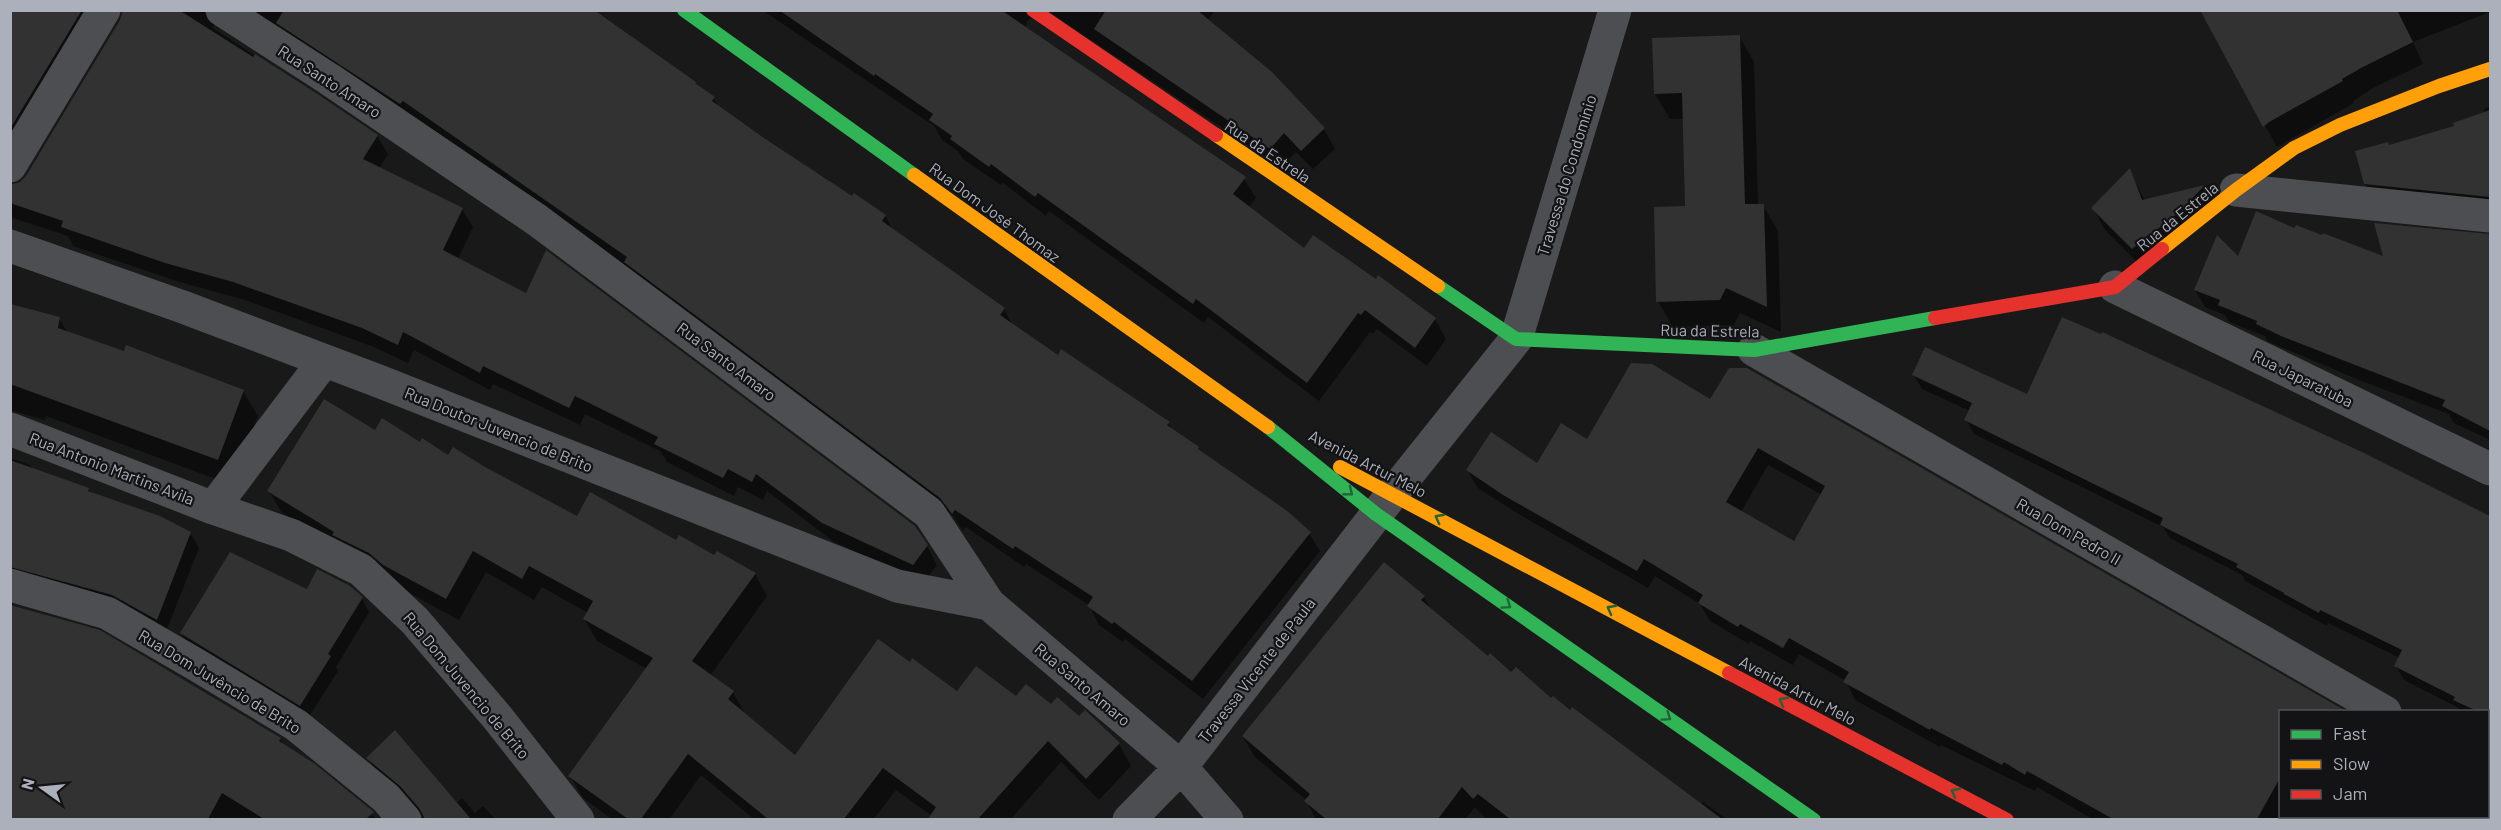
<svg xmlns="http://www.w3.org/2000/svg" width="2501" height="830" viewBox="0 0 2501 830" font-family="Barlow,sans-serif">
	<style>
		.shadow { fill: #0007; fill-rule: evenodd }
		.building { fill: #323233; fill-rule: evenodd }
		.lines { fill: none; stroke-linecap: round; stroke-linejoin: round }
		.street { stroke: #4d4e52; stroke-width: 33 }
		.fast { stroke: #30b455; stroke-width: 14 }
		.slow { stroke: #ff9f0a; stroke-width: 14 }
		.jam { stroke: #e5322d; stroke-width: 14 }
		.oneway { stroke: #226435 }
		.labels { text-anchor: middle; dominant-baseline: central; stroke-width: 4.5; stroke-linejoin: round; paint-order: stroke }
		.street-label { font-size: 16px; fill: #abb0ba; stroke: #131315 }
	</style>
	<rect width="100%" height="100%" fill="#191919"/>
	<path class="shadow" d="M10,10H111L10,164Z
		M120,10H230L216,19L213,28L377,136L388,154L379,169L462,209L473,227L458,259L927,546L937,565L924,582L834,542L767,491L763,500L738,487L734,496L667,462L660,451L585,414L580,425L493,384L490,390L414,350L408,363L374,347L245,300L176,281L73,246L68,236L10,217V186L19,184L27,177L121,20L124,12Z
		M238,10H590L695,83L714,98L719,109L853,198L885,216L894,232L1004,309L1014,327L1058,357L1168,423L1173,430L1198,448L1201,453L1309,533L1320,551L1203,699L1125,639L1123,642L1099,625L1089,605L1026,564L1024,567L966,527L963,531L953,516L637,280L630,269L413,118Z
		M762,10H963L993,31L1007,10H1046L1028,20L1025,29L1244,179L1256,198L1249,207L1305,250L1435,319L1446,339L1427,366L1377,329L1373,334L1370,332L1319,401L1208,317L1204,323L1049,211L1046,216L1003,183L1001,185L963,159L958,151L942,140L934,126Z
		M1046,10H1215L1209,19L1213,25L1271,74L1324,129L1335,149L1313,169L1296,152L1281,167Z
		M2240,10H2490V12L2413,42L2423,64L2373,88L2353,101L2354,103L2277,147L2210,27Z
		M1739,36L1754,62L1758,205H1763L1778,231L1781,332L1740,313L1734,325L1673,327L1658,301L1687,208L1684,119H1670L1655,94Z
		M2490,107V213L2375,201L2365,184L2389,146L2456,127L2485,113L2484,109Z
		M2129,170L2145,201L2204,187L2217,208L2146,271L2105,230L2093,208Z
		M2295,230L2385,259L2490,236V440L2454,423L2449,414L2359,380L2267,341L2265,336L2229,322L2225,315L2205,307L2195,290L2238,259Z
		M10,305L59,319L68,333L243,391L258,416L232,485L46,416L45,420L10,410Z
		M1746,370L2343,712H2280V816H2488V801L2490,803V820H2094L2037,787L2035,791L1941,745L1940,747L1855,700L1846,681L1799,654L1793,665L1750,641L1749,644L1710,621L1700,604L1655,576L1648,588L1515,512L1478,488L1467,470L1538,465L1587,441L1710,401ZM1768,465L1822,495L1795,543L1741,512Z
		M1914,375L2361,454L2490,519V732L2488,727V712H2461L2459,708L2404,680L2396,666L2400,658L2328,623L2327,626L2245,581L2242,575L2170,538L2163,527L1974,434L1966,420L1970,411L1922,389Z
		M375,432L420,444L448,457L485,469L578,518L676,543L755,574L767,596L710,676L733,692L745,714L796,757L910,664L958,693L1016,698L1052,706L1079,718L1119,744L1131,766L1099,800L1061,762L1010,820H930L932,816L896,790L873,820H755L701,775L669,820H613L583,798L570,776L647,669L597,641L584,619L588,613L542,587L534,600L486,572L459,620L397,586L282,513L269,491Z
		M10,458L30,465L33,470L88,489L91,493L190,533L199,548L165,634L10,584Z
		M308,591L362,598L369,612L336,667L338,671L308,718L189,647L181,633Z
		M1424,597L1432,611L1488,658L1551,700L1700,805L1703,802L1728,820H1487L1475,807L1465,820H1316L1306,800L1255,757L1243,737Z
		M10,693L280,739L284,746L378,820H10Z
		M368,758L456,803L462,798L475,813L483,806L496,820H425L408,799L377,773Z"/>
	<path class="building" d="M10,10H82L10,129Z
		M123,10H179L253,57L255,54L319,95L378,135L363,159L463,208L443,250L526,293L546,250L915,526L928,545L913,565L822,523L756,474L752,482L728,469L723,478L654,444L658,437L575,396L569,408L483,366L480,373L403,332L398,345L362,328L233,282L165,263L61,227L63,221L10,203V185L20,182L26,176L120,20Z
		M284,10H594L696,82L695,83L715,97L712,101L764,138L852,196L854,193L886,215L882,221L1005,308L1000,315L1058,355L1061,349L1170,422L1167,425L1199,447L1198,449L1286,510L1311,532L1192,681L1114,622L1112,624L1087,606L1093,597L1015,546L1013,549L955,510L952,514L940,498L624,262L627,257L403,101L400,104L276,23Z
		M779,10H1001L1246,177L1233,194L1304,248L1313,235L1376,279L1378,275L1436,318L1415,348L1365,310L1361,315L1358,313L1307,383L1196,299L1193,304L1038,193L1035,197L991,164L989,167L950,139L952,136L929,120L933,114L875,74L874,76Z
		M1106,10H1197L1272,72L1325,128L1301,151L1284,133L1270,149L1094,29Z
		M2200,10H2397L2413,42L2361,68L2342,79L2343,81L2269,122L2263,127Z
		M1740,35L1745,204H1764L1767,307L1726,288L1720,300L1656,302L1654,207L1685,206L1682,93L1654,94L1652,38Z
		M2490,110V197L2364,184L2355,151L2388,142L2389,145L2454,126L2453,123Z
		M2130,168L2142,200L2205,185L2178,213L2132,249L2091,208Z
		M2256,211L2294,228L2296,225L2322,235L2323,233L2383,256L2374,223L2490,234V431L2442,406L2445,400L2281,336L2256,324L2257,321L2218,305L2220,300L2194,290L2217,235L2238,256Z
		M10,304L60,317L58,328L124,351L126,345L244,390L218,460L10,384Z
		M2062,317L2101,334L2102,332L2362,452L2490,516V718L2487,717V711H2477L2453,700L2455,697L2394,666L2402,650L2320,610L2319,613L2284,594V593L2236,567L2238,564L2160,525L2163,518L1964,420L1972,403L1912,375L1925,347L2027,394Z
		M1631,363L1652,364L1710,399L1729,368H1747L2346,711H2280V778L2257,819H2113L2027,771L2025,775L2004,762L2002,765L1931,728L1930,730L1843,682L1849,672L1789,638L1783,648L1740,624L1738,627L1698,603L1703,595L1644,559L1637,571L1503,495L1466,470L1491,432L1537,463L1561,423L1587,439ZM1758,448L1825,486L1794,541L1726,502Z
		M324,399L375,430L382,418L420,442L422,438L448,455L453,447L485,467L577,516L590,492L676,540L679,535L714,555L717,551L756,573L692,661L734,691L728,699L795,755L878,639L910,662L912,658L957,691L976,666L1016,696L1026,684L1051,704L1057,697L1079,716L1085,710L1120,743L1086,779L1048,741L978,819H928L936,807L883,768L844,819H768L688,754L641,819H628L568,776L653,658L583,619L593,601L529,566L522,579L473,551L446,599L383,565L369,553L332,535L334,532L267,491Z
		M10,460L89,488L88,491L160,516L191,532L157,620L112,595L10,567Z
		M230,552L307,589L317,569L350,586L363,597L328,654L331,656L300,706L180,633Z
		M1384,562L1425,596L1421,600L1488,656L1490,653L1511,672L1516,667L1551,698L1553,696L1570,710L1572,707L1722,819H1510L1478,794L1473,799L1462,787L1438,819H1326L1304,801L1310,794L1242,736Z
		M10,605L100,630L281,738L279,741L315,764L374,812L366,819H264L222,793L208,819H10Z
		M395,730L471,819H425L419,808L400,786L366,758Z"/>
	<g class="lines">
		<path class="street" d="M222,10L329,79L537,220L929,513L989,604L1181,767L1227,820
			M10,166L104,10
			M2236,190L2490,216
			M10,246L183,307L381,382L897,586L989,604
			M2115,287L2490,469
			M1754,350L2385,712
			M10,429L213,508L291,535L361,570L415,621L497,717L578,820
			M213,508L324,361
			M10,585L107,613L195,664L296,725L386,798L405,820
			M2488,771L2490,772
			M1129,820L1181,767L1393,493L1516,339L1615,10"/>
		<path class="fast" d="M684,10L914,175
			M1438,286L1516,339L1754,350L1935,318
			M1268,427L1376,514L1814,820"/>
		<path class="slow" d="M1216,135L1438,286
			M914,175L1268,427
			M2162,249L2236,190L2294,148L2340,125L2439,86L2490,69
			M1340,467L1729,673"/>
		<path class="jam" d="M1033,10L1216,135
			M1935,318L2115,287L2162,249
			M1729,673L2007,820"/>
	</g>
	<defs><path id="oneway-chevron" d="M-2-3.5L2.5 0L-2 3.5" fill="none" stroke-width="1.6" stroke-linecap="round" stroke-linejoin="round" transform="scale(1.5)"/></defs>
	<g class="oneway">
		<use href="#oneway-chevron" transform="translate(1349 492) rotate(39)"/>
		<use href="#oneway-chevron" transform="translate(1439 518) rotate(-152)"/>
		<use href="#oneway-chevron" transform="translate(1507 605) rotate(35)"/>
		<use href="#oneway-chevron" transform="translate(1611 609) rotate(-152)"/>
		<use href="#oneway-chevron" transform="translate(1783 701) rotate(-152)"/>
		<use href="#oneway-chevron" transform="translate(1667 717) rotate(35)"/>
		<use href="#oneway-chevron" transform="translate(1955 792) rotate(-152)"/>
	</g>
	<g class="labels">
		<g class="street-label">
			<text transform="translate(330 81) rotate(33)">Rua Santo Amaro</text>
			<text transform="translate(1268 151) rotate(34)">Rua da Estrela</text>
			<text transform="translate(1566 175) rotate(-73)">Travessa do Condomínio</text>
			<text transform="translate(995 212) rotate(36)">Rua Dom José Thomaz</text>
			<text transform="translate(2177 216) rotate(-39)">Rua da Estrela</text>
			<text transform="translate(1710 330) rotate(1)">Rua da Estrela</text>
			<text transform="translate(727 361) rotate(37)">Rua Santo Amaro</text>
			<text transform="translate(2303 378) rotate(26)">Rua Japaratuba</text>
			<text transform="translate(499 429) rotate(22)">Rua Doutor Juvencio de Brito</text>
			<text transform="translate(1368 463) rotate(27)">Avenida Artur Melo</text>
			<text transform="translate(112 468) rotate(21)">Rua Antonio Martins Avila</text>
			<text transform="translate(2069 531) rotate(30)">Rua Dom Pedro II</text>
			<text transform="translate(1256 670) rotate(-52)">Travessa Vicente de Paula</text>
			<text transform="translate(220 681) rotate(31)">Rua Dom Juvêncio de Brito</text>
			<text transform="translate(1083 684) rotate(40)">Rua Santo Amaro</text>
			<text transform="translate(467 685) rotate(50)">Rua Dom Juvencio de Brito</text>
			<text transform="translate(1798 690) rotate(28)">Avenida Artur Melo</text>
		</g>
	</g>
	<rect width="2501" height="830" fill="none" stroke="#abb0ba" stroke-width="24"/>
	<rect x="2279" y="710" width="210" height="108" fill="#131315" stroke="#505257" stroke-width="1.5"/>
	<rect x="2291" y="730" width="30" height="9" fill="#30b455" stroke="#505257" stroke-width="1.5"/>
	<text x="2333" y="740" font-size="18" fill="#abb0ba">Fast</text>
	<rect x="2291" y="760" width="30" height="9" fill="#ff9f0a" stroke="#505257" stroke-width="1.5"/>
	<text x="2333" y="770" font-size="18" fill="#abb0ba">Slow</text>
	<rect x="2291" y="790" width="30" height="9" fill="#e5322d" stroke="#505257" stroke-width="1.5"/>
	<text x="2333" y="800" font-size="18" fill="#abb0ba">Jam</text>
	<g transform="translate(42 788) rotate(285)" stroke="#131315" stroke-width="4.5" paint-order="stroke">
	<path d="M0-4.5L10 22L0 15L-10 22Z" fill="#abb0ba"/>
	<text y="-9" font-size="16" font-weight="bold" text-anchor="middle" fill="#abb0ba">N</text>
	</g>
</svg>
